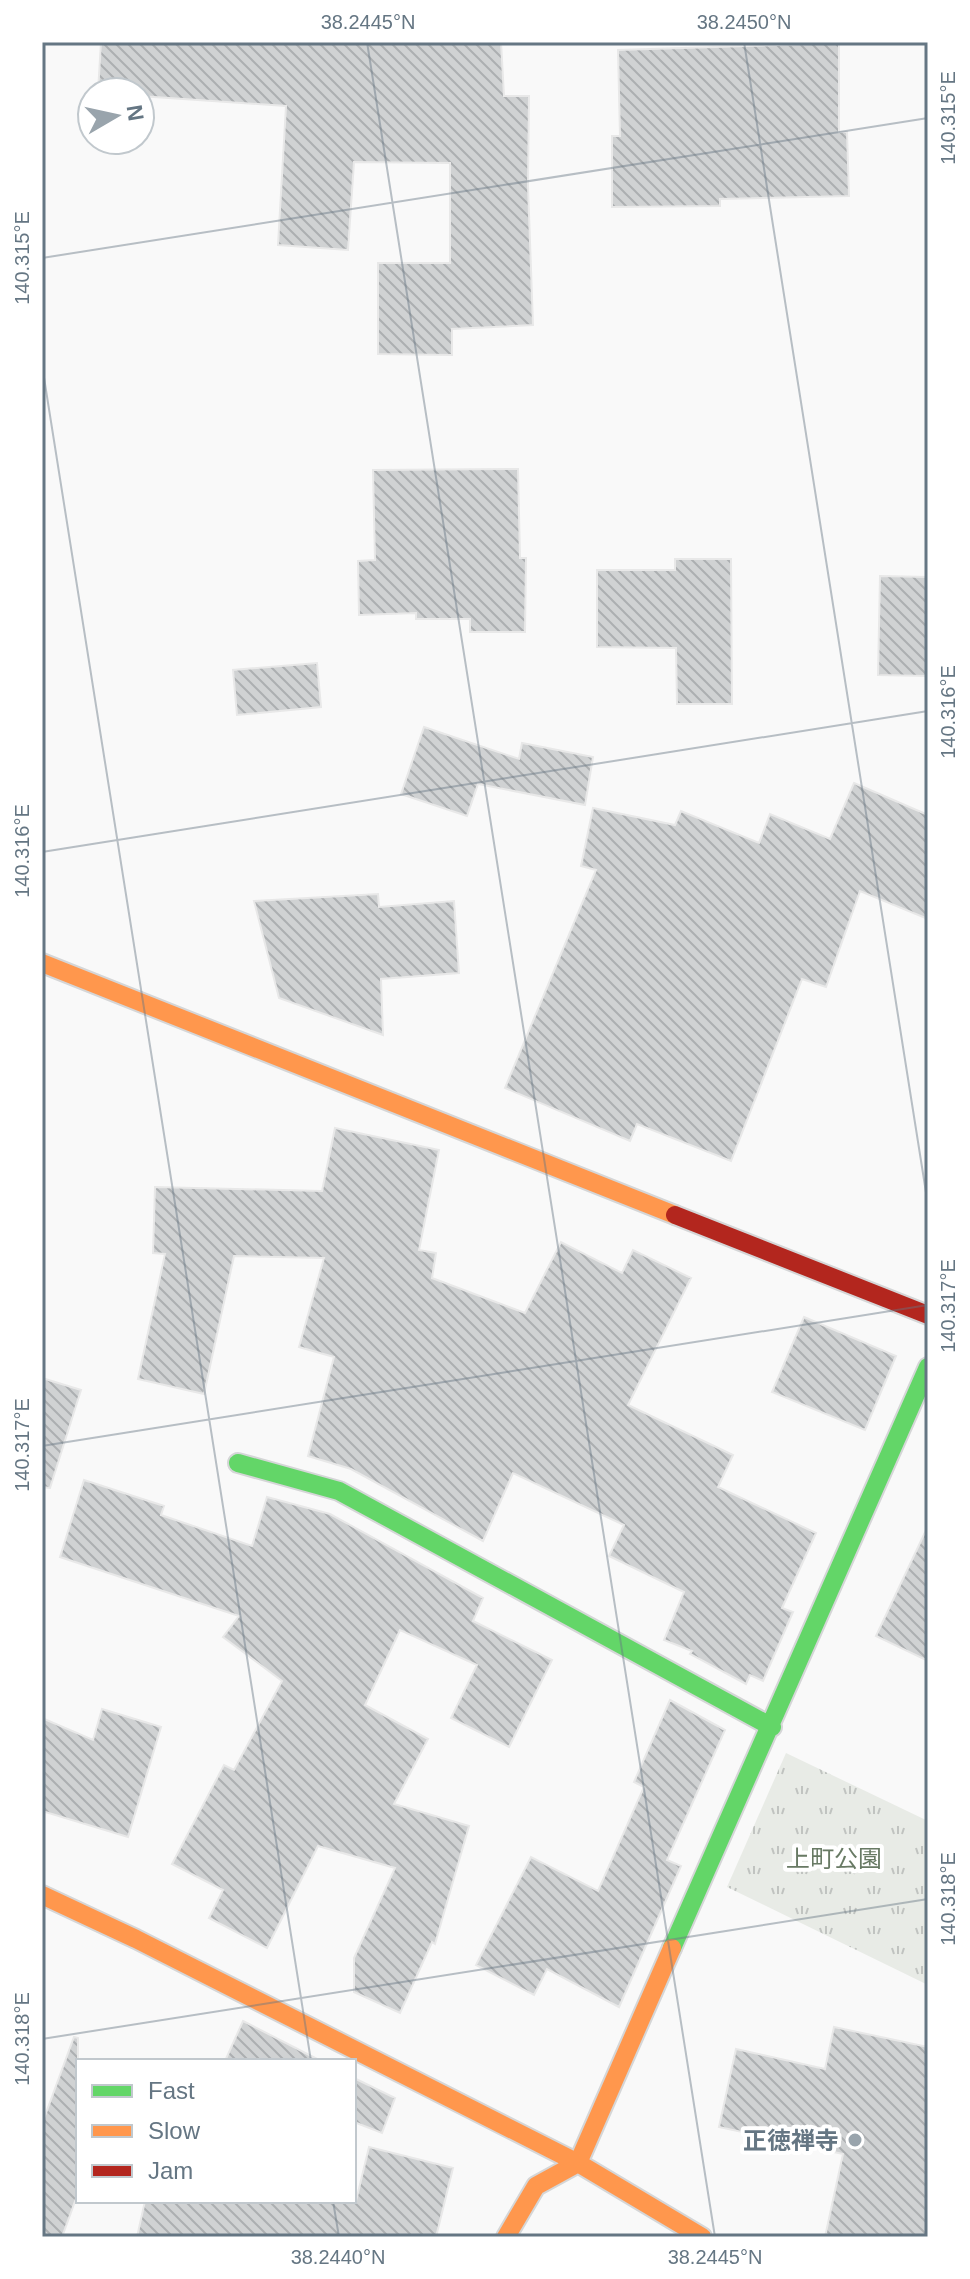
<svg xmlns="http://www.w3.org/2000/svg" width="970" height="2279" viewBox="0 0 970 2279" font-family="Helvetica,'Noto Sans JP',sans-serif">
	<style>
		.park { fill: url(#park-tufts) }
		.building { fill: url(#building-back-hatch); stroke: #e8e8e8; stroke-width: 2 }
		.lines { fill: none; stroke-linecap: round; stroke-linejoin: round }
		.fast-casing { stroke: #d5d6d7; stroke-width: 22 }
		.slow-casing { stroke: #d5d6d7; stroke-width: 22 }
		.jam-casing { stroke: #d5d6d7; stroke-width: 22 }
		.fast { stroke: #63d668; stroke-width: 18 }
		.slow { stroke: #ff974d; stroke-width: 18 }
		.jam { stroke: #b3261e; stroke-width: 18 }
		.ticks { fill: none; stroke: #657683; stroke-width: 2; stroke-opacity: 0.45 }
		.poi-dot { fill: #99a4ac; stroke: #fff; stroke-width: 3 }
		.labels { text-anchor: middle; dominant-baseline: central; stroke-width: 8; stroke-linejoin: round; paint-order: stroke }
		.park-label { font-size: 24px; fill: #687a64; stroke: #fff }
		.poi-label { font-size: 24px; font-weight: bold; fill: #657683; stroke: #fff; text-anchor: end }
		.neatline { fill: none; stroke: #657683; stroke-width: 3 }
		.ticks-label { font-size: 20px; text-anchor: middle; fill: #657683 }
	</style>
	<defs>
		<pattern id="park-tufts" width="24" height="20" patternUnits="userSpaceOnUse" patternTransform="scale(2)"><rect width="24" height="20" fill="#e8ebe6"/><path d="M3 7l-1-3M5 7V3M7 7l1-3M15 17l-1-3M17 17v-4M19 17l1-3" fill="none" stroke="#c0c3c0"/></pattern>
		<pattern id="building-back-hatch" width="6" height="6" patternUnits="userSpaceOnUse" patternTransform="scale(2)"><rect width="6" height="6" fill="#d0d2d3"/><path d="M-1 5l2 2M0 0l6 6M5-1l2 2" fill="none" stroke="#acafb1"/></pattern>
	</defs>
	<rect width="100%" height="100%" fill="#f9f9f9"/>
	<path class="park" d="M786,1753L928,1821V1985L727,1887Z"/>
	<path class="building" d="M101,42H501L504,96H529L528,186L533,325L452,329V355L378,354V263H450V163L354,162L348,250L278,245L286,106L140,96V92H98Z
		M839,43V132H847L849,196L720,199V206L612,207V136H620L618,50Z
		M518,469L520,558H526L525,632H470V619H416V613L359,615L358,561L375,560L373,470Z
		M675,559H731L732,704H677L676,648L597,647V570H675Z
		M880,576L928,577V676L878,675Z
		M317,663L321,707L237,715L233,670Z
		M424,727L519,759L522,743L593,757L585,805L478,784L467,816L401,794Z
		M854,783L928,815V919L860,891L826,987L802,979L731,1161L637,1124L630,1141L505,1088L596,870L581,866L593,808L675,825L681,811L759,843L770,814L830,839Z
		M378,894L379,907L454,901L459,973L381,979L383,1035L279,998L254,901Z
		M335,1128L439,1150L419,1250L436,1253L432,1278L525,1313L561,1242L622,1273L633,1250L691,1278L628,1405L733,1455L718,1487L816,1533L782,1608L793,1612L763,1681L750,1675L746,1684L690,1654L692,1651L664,1640L684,1592L609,1556L624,1525L513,1473L483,1541L351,1469L308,1456L334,1357L299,1347L324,1258L234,1256L204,1394L138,1379L165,1254L153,1253L155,1187L322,1191Z
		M804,1317L896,1356L865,1430L772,1392Z
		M42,1378L81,1390L50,1488L42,1487Z
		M84,1480L164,1506L161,1515L252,1546L267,1497L330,1514L483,1598L473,1621L552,1660L509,1747L451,1718L477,1665L400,1630L365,1705L428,1739L394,1804L469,1826L435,1944L432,1942L400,2013L354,1992V1958L395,1868L318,1846L267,1948L209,1918L223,1890L172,1864L224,1765L234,1770L282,1681L223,1637L239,1616L60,1557Z
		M928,1526V1661L876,1636Z
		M670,1700L725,1730L667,1860L681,1866L619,2007L547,1969L534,1995L476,1965L531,1857L598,1891L644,1787L634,1782Z
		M102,1709L161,1727L128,1837L42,1811V1718L93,1740Z
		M243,2021L321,2061H225Z
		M834,2027L928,2047V2237H825L843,2154L719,2127L736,2049L825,2069Z
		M74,2037L78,2038V2193L62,2237H42V2124Z
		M354,2078L395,2098L382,2133L354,2122Z
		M369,2147L453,2168L436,2237H137L145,2201H356Z"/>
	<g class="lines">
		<g class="fast-casing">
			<path id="fast" d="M238,1463L339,1491L772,1727
				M672,1948L928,1367"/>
		</g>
		<g class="slow-casing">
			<path id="slow" d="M42,963L675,1215
				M42,1895L136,1939L578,2163L702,2237
				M506,2237L536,2186L578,2163L672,1948"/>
		</g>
		<g class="jam-casing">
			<path id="jam" d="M675,1215L928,1315"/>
		</g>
		<use href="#fast" class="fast"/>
		<use href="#slow" class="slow"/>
		<use href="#jam" class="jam"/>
	</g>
	<path class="ticks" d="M367,42L715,2237M744,42L928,1205M42,258L928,118M42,365L311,2061M42,852L928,711M42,1446L928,1305M42,2039L928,1899M333,2201L339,2237"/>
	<circle class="poi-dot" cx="855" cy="2140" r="8"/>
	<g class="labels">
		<g class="park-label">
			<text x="834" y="1858">上町公園</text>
		</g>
		<g class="poi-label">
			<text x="839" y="2140">正徳禅寺</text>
		</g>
	</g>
	<rect width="970" height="2279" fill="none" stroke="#ffffff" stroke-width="88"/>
	<rect x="76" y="2059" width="280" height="144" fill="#ffffff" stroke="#c1c8cd" stroke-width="2"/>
	<rect x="92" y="2085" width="40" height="12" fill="#63d668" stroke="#c1c8cd" stroke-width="2"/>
	<text x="148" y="2099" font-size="24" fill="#657683">Fast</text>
	<rect x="92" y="2125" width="40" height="12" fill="#ff974d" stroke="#c1c8cd" stroke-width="2"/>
	<text x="148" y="2139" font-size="24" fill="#657683">Slow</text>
	<rect x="92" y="2165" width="40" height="12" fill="#b3261e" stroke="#c1c8cd" stroke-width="2"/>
	<text x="148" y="2179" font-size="24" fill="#657683">Jam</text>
	<g transform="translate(116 116) rotate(81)"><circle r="38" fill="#ffffff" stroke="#c1c8cd" stroke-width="2"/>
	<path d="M0-6L14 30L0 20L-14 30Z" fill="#99a4ac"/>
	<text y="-12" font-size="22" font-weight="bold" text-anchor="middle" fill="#657683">N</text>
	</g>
	<rect x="44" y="44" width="882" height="2191" class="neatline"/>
	<g class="ticks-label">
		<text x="368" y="29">38.2445°N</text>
		<text x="744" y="29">38.2450°N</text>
		<text transform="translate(948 118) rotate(-90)" y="7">140.315°E</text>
		<text transform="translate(22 258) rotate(-90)" y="7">140.315°E</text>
		<text transform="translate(948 712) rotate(-90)" y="7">140.316°E</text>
		<text transform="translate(22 851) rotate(-90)" y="7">140.316°E</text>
		<text transform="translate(948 1306) rotate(-90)" y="7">140.317°E</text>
		<text transform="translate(22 1445) rotate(-90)" y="7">140.317°E</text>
		<text transform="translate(948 1899) rotate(-90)" y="7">140.318°E</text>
		<text transform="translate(22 2039) rotate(-90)" y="7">140.318°E</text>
		<text x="338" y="2264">38.2440°N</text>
		<text x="715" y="2264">38.2445°N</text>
	</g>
</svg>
